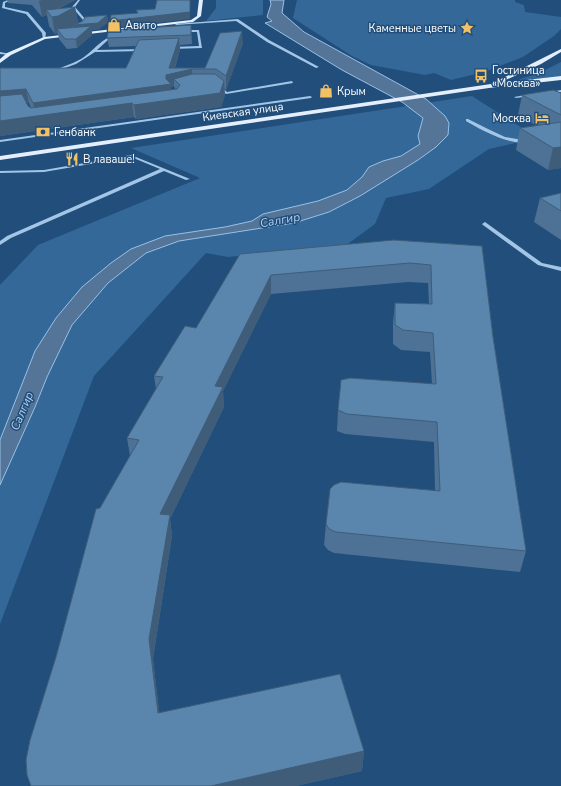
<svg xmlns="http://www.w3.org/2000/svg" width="561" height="786" viewBox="0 0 561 786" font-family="'Nunito Sans',sans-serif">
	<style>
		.green { fill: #346899 }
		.water { fill: #547597; stroke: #97c1e7 }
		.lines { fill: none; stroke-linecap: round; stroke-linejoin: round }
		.minor { fill: #a3c6e6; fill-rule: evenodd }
		.major { fill: #e4effd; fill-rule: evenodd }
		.wall { fill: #4d7295; fill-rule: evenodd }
		.shaded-wall { fill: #3f5d79 }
		.building { fill: #5a85ad; stroke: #3f5d79 }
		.labels { text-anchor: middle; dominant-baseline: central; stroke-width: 3; stroke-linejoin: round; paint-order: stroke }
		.far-poi-label { font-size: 11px; fill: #fff; stroke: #214e7b; text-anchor: start }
		.far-street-label { font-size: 11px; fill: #fff; stroke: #214e7b }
		.far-water-label { font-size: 12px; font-style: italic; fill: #afcfee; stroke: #214e7b }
	</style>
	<rect width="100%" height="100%" fill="#214e7b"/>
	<path class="green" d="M216,0H263V15L206,21L216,8Z
		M297,0H515V2L524,5L525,12L561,17V29L554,36L523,57L484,72L451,80L434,73L425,75L371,65L352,56L293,18Z
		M561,62V76L514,81L539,73Z
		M472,96L538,138L489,149L429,189L386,198L375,224L345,246L228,257L206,253L94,376L0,624V285L38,245L200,178L131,148Z"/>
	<path class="water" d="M270,0H284L282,13L304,32L426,99L445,116L449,123L448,135L436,147L418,160L360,196L329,212L294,223L179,241L146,253L108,283L72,325L47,377L35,407L0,485V440L35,351L56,318L82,287L111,263L131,249L165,236L225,227L252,221L263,214L318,201L347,190L362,177L369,167L383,161L401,156L420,144L418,136L423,118L402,102L342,70L265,23L272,21L267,17L271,4Z"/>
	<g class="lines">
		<path class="minor" d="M8,0H11L5,3V7L28,12L46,33L45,39H43L42,33L26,14L2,8L3,2Z
			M78,0H80L75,7L86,20L81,27L79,26L83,20L72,7Z
			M238,19L269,40L319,67L316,68L267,42L236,21L176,25L175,24Z
			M182,30H199L202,48L171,49L172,47L199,46L197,32H183Z
			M117,35L118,37L108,40L97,50L143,49L145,50L143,51L95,52L76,64L54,72L52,71C61,67 72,64 81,59C94,51 102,37 117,35Z
			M0,52L11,54L9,55L0,54Z
			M292,81L293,83L226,94L216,86L219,85L227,92Z
			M561,90V92L547,94L545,93Z
			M531,94L533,95L532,96L516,98L514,97Z
			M310,96L312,97L311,98L0,142V140Z
			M466,119H468L490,130L505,137L529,141C514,148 479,129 466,121Z
			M131,155L190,179L186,180L164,171L11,238L0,245V241L7,236L160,169L131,157L44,172L0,173V171L44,170Z
			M485,222L542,263L561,267V271L538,265L483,225L482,224Z"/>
		<path class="major" d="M199,0H203L201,16L193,22L45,39L11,55L0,63V59L7,53L44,37L191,20L197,16Z
			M561,49V52L541,64L499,83L561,76V80L489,88L0,160V156L491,84Z"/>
	</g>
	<path class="wall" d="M7,0H75L58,9L75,7L78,23L107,15L108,22L99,29L92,30V35L77,48L67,49L59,39L58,34H55L49,26L47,15L42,17L32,5L8,3Z
		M191,25L192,44L180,45V50L175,68H205L243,43L226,90L224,88L225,95L221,107L136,119L134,117L0,136V68H126L136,46L109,47L107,38ZM174,86L175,89L171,90V87ZM26,103H29L31,108L28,106Z
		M561,93V168L548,170L516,150L520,128L537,126L518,115L522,95Z
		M561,193V240L534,222L540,198Z
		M482,246L493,337L526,551L520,572L334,553L328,550L324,545L326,524L435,491L434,442L345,434L337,431L338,410L432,384L430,352L401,350L393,344V322L395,303L429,304L428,283L408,282L271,294L223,391L224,407L170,519L172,536L153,659L159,712L364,751L362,771L296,786H31L56,657L100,508L130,456L127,438L156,389L154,376L196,328L240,254Z"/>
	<path class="shaded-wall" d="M42,0H75L49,13L46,10L47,15L42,17L39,1Z
		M190,0V19L111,28L110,21Z
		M75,7L78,24L107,15L108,22L99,29L92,30V35L77,48L74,26L61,34L57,29L58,34H55L52,17Z
		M242,31L243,43L226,90V76Z
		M179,38L180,50L173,73L192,69L193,83L174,79V86L171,87L172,98L132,103L134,117L0,136V121L36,116L33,103L166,75L169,68Z
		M224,81L225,95L221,107L136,119L134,105Z
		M26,89L29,103L0,105V91Z
		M561,147V168L548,170L553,148Z
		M271,275V294L223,391L224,407L170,519L172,536L153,659L162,733L158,713L149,639L160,514L215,386Z
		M364,751L362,771L296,786H211Z"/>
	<path class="building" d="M157,0H190V12L110,21L111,15L138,13L136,10L155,9Z
		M75,7L58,16L52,17L46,10Z
		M107,15L98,23L74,25L83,21L85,17Z
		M191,25V35L107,38L108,32L112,30Z
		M91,26L76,39H65L57,29Z
		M242,31L226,76L216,69H192L166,75V79L171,84L33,103L26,89L0,91V68H126L139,40L179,38L169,68H205L220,33Z
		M192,74H215L224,81L220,93L134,105L132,103L0,121V96L22,94L28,106L31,108L177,89L180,85L174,79Z
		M553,90L561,93V115L522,95Z
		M561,122V147L553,148L520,128Z
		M561,193V211L540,198Z
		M394,240L482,246L493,337L526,551L336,532L329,529L326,524L330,489L334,485L341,482L440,491L437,422L347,414L338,410L341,380L350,378L436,384L433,333L403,330L395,325V303L432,304L431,265L410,263L271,275L215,386L223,387L160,514L170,515L149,639L158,713L340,674L364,751L211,786H31L27,775L26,760L30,740L56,657L96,509L100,508L139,440L127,438L163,377L154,376L185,326L196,328L240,254Z"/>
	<defs>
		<g id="shop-bare" transform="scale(1.08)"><path d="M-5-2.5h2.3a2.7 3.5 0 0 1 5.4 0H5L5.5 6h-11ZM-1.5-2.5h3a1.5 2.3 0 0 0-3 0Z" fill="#f2c065" stroke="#214e7b" stroke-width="2.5" paint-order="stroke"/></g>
		<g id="sight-bare" transform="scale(1.08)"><path d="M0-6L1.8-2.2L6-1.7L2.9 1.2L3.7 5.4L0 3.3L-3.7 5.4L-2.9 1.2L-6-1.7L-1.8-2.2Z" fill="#f2c065" stroke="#214e7b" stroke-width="2.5" paint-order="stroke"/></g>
		<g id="bus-bare" transform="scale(1.08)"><path d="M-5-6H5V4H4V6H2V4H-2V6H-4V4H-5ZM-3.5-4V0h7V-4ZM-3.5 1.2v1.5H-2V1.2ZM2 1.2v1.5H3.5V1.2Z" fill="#f2c065" stroke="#214e7b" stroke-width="2.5" paint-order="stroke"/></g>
		<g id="hotel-bare" transform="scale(1.08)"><path d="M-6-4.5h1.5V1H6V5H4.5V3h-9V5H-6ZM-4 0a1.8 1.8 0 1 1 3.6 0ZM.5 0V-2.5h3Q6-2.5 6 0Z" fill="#f2c065" stroke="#214e7b" stroke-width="2.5" paint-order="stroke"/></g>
		<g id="bank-bare" transform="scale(1.08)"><path d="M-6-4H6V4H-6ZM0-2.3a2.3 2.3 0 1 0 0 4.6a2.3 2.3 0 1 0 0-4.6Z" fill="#f2c065" stroke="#214e7b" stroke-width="2.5" paint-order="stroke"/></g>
		<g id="restaurant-bare" transform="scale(1.08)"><path d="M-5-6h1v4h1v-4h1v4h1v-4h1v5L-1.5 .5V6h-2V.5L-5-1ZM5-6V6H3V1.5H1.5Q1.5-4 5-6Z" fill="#f2c065" stroke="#214e7b" stroke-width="2.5" paint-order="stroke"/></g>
	</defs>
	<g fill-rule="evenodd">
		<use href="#shop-bare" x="114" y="25"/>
		<use href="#sight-bare" x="467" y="28"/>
		<use href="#bus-bare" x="481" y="76"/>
		<use href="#shop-bare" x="326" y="91"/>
		<use href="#hotel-bare" x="542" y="118"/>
		<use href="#bank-bare" x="43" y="132"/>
		<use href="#restaurant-bare" x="72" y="159"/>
	</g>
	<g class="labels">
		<g class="far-poi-label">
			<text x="125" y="25">Авито</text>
			<text x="456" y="28" text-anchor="end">Каменные цветы</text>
			<text x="492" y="70">Гостиница<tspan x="492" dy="13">«Москва»</tspan></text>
			<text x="337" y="91">Крым</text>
			<text x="531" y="118" text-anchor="end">Москва</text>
			<text x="54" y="132">Генбанк</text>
			<text x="83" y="159">В лаваше!</text>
		</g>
		<g class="far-street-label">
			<text transform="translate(243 112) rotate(-8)">Киевская улица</text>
		</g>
		<g class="far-water-label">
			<text transform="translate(280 220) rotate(-10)">Салгир</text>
			<text transform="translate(22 411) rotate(-67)">Салгир</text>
		</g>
	</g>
</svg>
